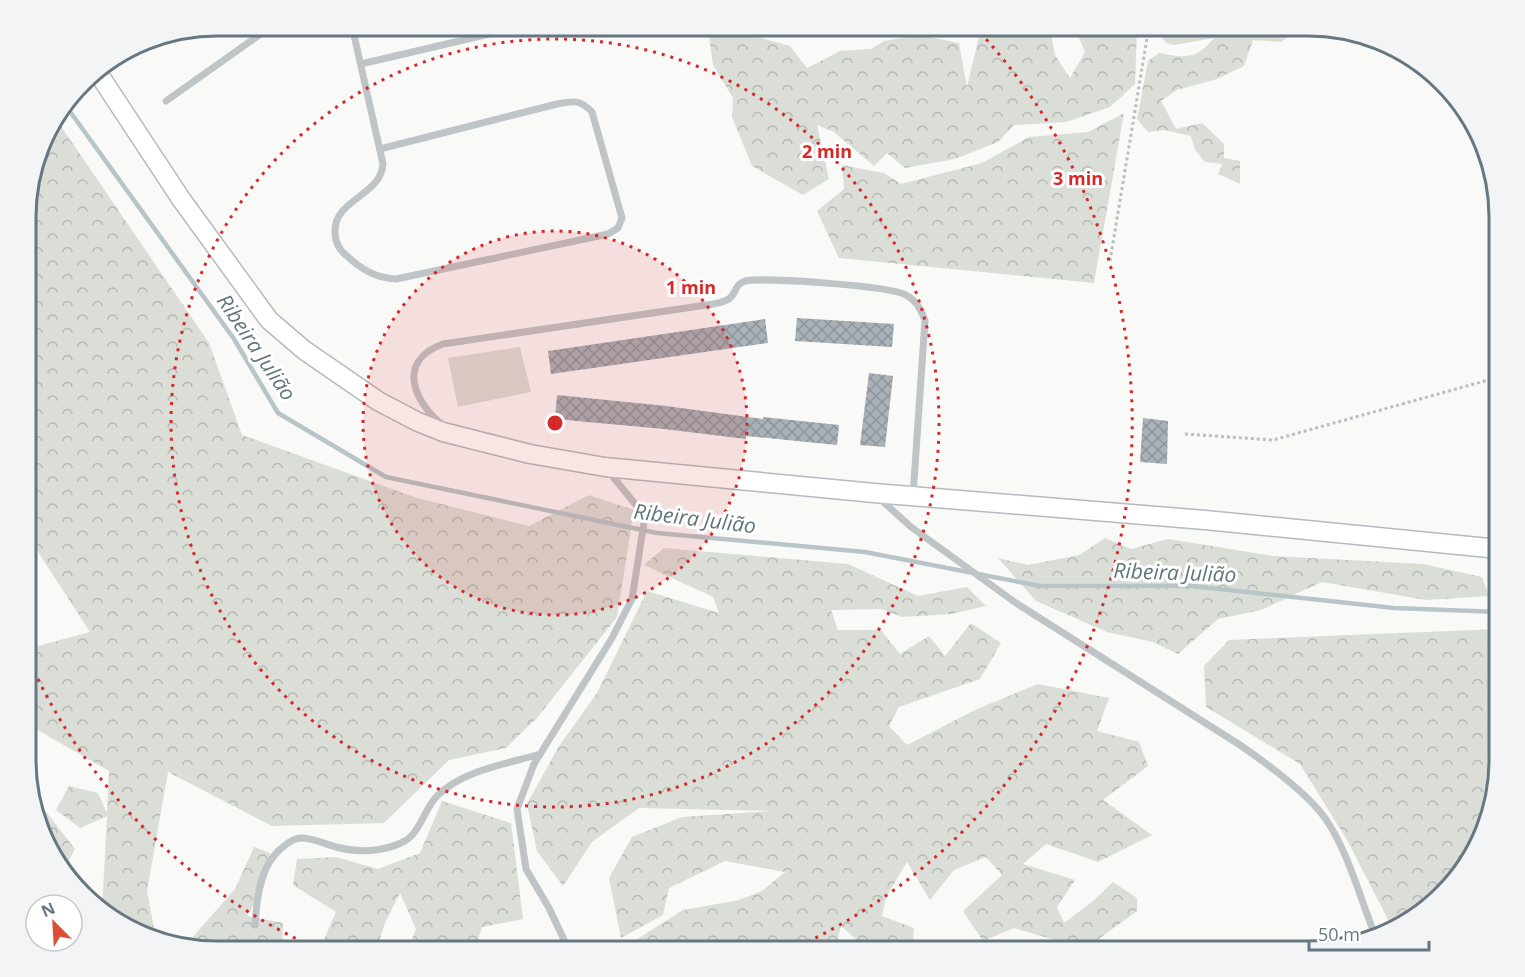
<svg xmlns="http://www.w3.org/2000/svg" width="1525" height="977" viewBox="0 0 1525 977" font-family="'Open Sans',sans-serif">
	<style>
		.grass { fill: #daded7 }
		.forest { fill: url(#forest-crowns) }
		.lines { fill: none; stroke-linecap: round; stroke-linejoin: round }
		.stream { stroke: #b8c5c8; stroke-width: 4.5 }
		.building { fill: url(#building-cross-hatch) }
		.secondary-casing { stroke: #b4babe; stroke-width: 21 }
		.path { stroke: #babec0; stroke-width: 3; stroke-dasharray: 3 3; stroke-linecap: butt }
		.service { stroke: #bfc4c7; stroke-width: 7 }
		.secondary { stroke: #fff; stroke-width: 18 }
		.ring { fill: none; stroke: #d62828; stroke-width: 3; stroke-dasharray: 3 6 }
		.labels { text-anchor: middle; dominant-baseline: central; stroke-width: 6; stroke-linejoin: round; paint-order: stroke }
		.water-label { font-size: 21px; font-style: italic; fill: #60767b; stroke: #fff }
		.rim { fill: none; stroke: #667781; stroke-width: 3 }
		.centre { fill: #d62828; stroke: #fff; stroke-width: 3 }
		.ring-label { font-size: 18px; text-anchor: middle; font-weight: bold; fill: #d62828; stroke: #fff; stroke-width: 6; stroke-linejoin: round; paint-order: stroke }
	</style>
	<defs>
		<pattern id="forest-crowns" width="20" height="18" patternUnits="userSpaceOnUse" patternTransform="scale(1.5)"><rect width="20" height="18" fill="#daded7"/><path d="M2 6a3 3 0 1 1 6 0M12 15a3 3 0 1 1 6 0" fill="none" stroke="#b5b9b4"/></pattern>
		<pattern id="building-cross-hatch" width="8" height="8" patternUnits="userSpaceOnUse" patternTransform="scale(1.5)"><rect width="8" height="8" fill="#a8b1b7"/><path d="M0 0l8 8M0 8l8-8" fill="none" stroke="#8d959a"/></pattern>
	</defs>
	<rect width="100%" height="100%" fill="#f9f9f8"/>
	<path class="grass" d="M520,347L531,392L458,407L448,358Z"/>
	<path class="forest" d="M807,26H962H911L848,34L806,28Z
		M998,26H1049L1055,55L1070,78L1085,52L1074,26H1137L1135,84L1110,107L1066,122L1014,125L998,142L955,159L905,168L887,153L874,166L834,132L817,125L829,179L803,195L752,166L732,117L733,98L713,65L709,37L754,36L790,46L807,68L840,51L871,49L884,41L920,35L959,43L967,87L980,32Z
		M1173,26H1302L1281,42L1253,40L1244,66L1217,79L1177,90L1161,101L1176,129L1202,123L1224,144V158L1240,161V184L1218,174L1222,164L1205,162L1195,150L1191,136L1164,130L1148,132L1137,119L1148,61L1159,53C1185,58 1196,60 1214,38L1174,45L1166,43L1159,33Z
		M1124,113L1094,283L839,258L817,211L844,189L842,165L884,173L901,184L982,163L1029,137L1088,132Z
		M56,119L209,343L242,435L414,497L529,526L589,495L634,510L617,617L537,718L506,748L449,760L384,823L272,826L168,772L147,891L155,933L191,939L235,889L254,847L270,853L264,887L247,916L283,923L282,951C230,951 181,954 133,930C121,924 111,920 102,910L107,816L80,828L56,810L69,786L98,793L107,813L109,771L27,724V649L90,632L27,535V192L45,132Z
		M1105,538L1131,549L1168,539L1273,556L1423,564L1482,577L1489,596L1426,600L1322,582L1261,610L1218,619L1178,654L1153,642L1107,632L1036,601L998,558L1028,565L1079,555Z
		M664,548L848,564L918,596L967,587L986,606L951,614L902,617L881,609L831,610L838,630H881L900,654L929,636L945,656L971,623L1001,643L980,679L899,707L889,726L907,745L977,709L1038,684L1109,698L1097,731L1139,742L1148,766L1103,800L1152,835L1098,862L1046,844L1023,864L1075,880L1057,907L1064,923L1092,902L1113,882L1137,898V911L1085,949L1014,928L983,941L963,911L1002,875L986,857L954,870L930,900L907,862L886,897L882,916L914,928L912,951H869L841,926L835,951H791L754,946L711,951H629L628,945L683,910L739,900L762,891L785,872L725,861L669,888L663,915L621,938L609,878L632,837L682,817L772,811L639,808L592,842L563,886L537,851L527,804L559,746L597,693L647,591L719,613L713,597L644,565Z
		M1499,629V772L1467,867L1403,926L1393,929L1347,840L1300,764L1206,707L1204,666L1229,640Z
		M442,801L511,823L523,919L482,927L474,951H407L416,929L400,893L385,923L376,951H319L336,912L293,885L297,859L336,857L378,869L420,853Z
		M40,804L75,849L67,864L58,863L51,856L34,805Z"/>
	<g class="lines">
		<path class="stream" d="M66,106L234,339L278,413L386,477L657,533L865,552L1040,586H1192L1394,608L1499,612"/>
	</g>
	<path class="building" d="M797,318L894,324L892,347L795,341Z
		M765,319L768,343L551,374L548,351Z
		M869,373L893,376L885,447L860,445Z
		M557,395L666,406L763,419V417L839,425L837,445L746,436V439L664,429L555,419Z
		M1143,418L1168,421L1167,464L1140,462Z"/>
	<g class="lines">
		<g class="secondary-casing">
			<path id="secondary" d="M96,70L181,199L269,320L304,350L378,401L418,422L443,432L530,454L605,467L874,493L1205,520L1499,549"/>
		</g>
		<path class="path" d="M1110,261L1149,26
			M1185,434L1273,440L1499,377"/>
		<path class="service" d="M352,26L383,164C381,196 334,199 335,232C335,242 339,250 347,256C362,270 376,278 396,279L608,234L618,228L622,218L592,112C580,99 573,101 557,104L380,149
			M361,64L523,26
			M166,101L272,26
			M444,426C413,402 396,361 443,344L713,304C718,303 725,302 730,298C737,292 735,284 745,281C763,277 891,286 906,295C917,301 920,309 925,320L913,496
			M878,497L911,527L1016,603L1240,745C1266,763 1312,796 1329,824C1350,858 1360,898 1375,935
			M255,925C257,896 260,864 284,846C289,842 295,838 301,838C313,838 325,844 336,847C358,853 383,852 403,842C421,833 424,808 438,795C464,770 507,764 540,754
			M566,951V944L549,908L526,869L517,809L534,764L612,638L632,599L645,516L609,472"/>
		<use href="#secondary" class="secondary"/>
	</g>
	<circle cx="555" cy="423" r="192" fill="#d62828" fill-opacity=".12"/>
	<g class="ring">
		<circle cx="555" cy="423" r="192"/>
		<circle cx="555" cy="423" r="384"/>
		<path d="M320 950A577 577 0 0 1 28 658M30 184A577 577 0 0 1 100 68M974 26A577 577 0 0 1 790 950"/>
	</g>
	<g class="labels">
		<g class="water-label">
			<text transform="translate(257 347) rotate(56)">Ribeira Julião</text>
			<text transform="translate(695 518) rotate(7)">Ribeira Julião</text>
			<text transform="translate(1175 572) rotate(2)">Ribeira Julião</text>
		</g>
	</g>
	<path d="M0 0H1525V977H0ZM217 36H1308A181 181 0 0 1 1489 217V760A181 181 0 0 1 1308 941H217A181 181 0 0 1 36 760V217A181 181 0 0 1 217 36Z" fill="#f3f4f5" fill-rule="evenodd"/>
	<path class="rim" d="M217 36H1308A181 181 0 0 1 1489 217V760A181 181 0 0 1 1308 941H217A181 181 0 0 1 36 760V217A181 181 0 0 1 217 36Z"/>
	<circle cx="555" cy="423" r="9" class="centre"/>
	<g class="ring-label">
		<text x="827" y="158">2 min</text>
		<text x="1078" y="185">3 min</text>
		<text x="691" y="294">1 min</text>
	</g>
	<g transform="translate(54 923) rotate(336)"><circle r="28" fill="#ffffff" stroke="#c2c9cd" stroke-width="1.5"/>
	<path d="M0-4.5L10 22L0 15L-10 22Z" fill="#db4f36"/>
	<text y="-9" font-size="16" font-weight="bold" text-anchor="middle" fill="#667781">N</text>
	</g>
	<path d="M1309 941v9h120v-9" fill="none" stroke="#667781" stroke-width="3"/>
	<text x="1318" y="941" font-size="18" fill="#667781" stroke="#ffffff" stroke-width="4.5" paint-order="stroke">50 m</text>
</svg>
